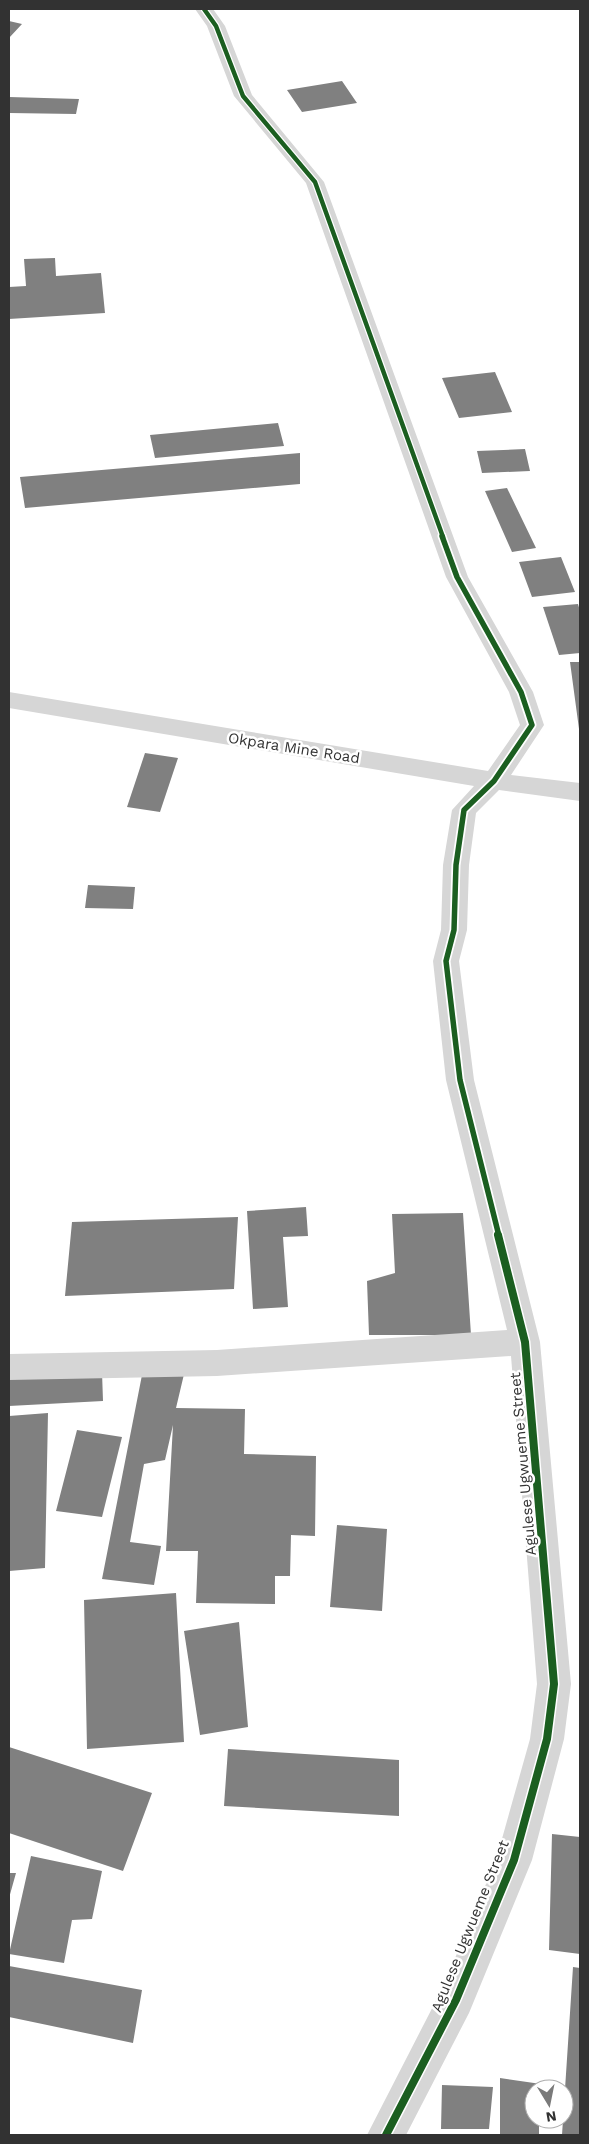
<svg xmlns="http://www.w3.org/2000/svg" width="589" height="2144" viewBox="0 0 589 2144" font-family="'Work Sans',sans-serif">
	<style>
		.building { fill: #808080 }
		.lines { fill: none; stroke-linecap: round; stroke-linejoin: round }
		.street { fill: #d6d6d6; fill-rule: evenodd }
		.cycleway-far2-casing { stroke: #fff; stroke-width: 7 }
		.cycleway-far1-casing { stroke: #fff; stroke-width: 9 }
		.cycleway-casing { stroke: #fff; stroke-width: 11 }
		.cycleway-far2 { stroke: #1b5e20; stroke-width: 4.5 }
		.cycleway-far1 { stroke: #1b5e20; stroke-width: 5.5 }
		.cycleway { stroke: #1b5e20; stroke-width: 8 }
		.labels { text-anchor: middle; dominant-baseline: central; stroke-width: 5; stroke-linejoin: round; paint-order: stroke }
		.street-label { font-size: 15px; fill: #323232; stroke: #fff }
	</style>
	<rect width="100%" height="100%" fill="#fff"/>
	<path class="building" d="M9,21L22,24L9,38Z
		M342,81L357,103L302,112L287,90Z
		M9,97L79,99L76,114L9,113Z
		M55,258L56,276L101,273L105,313L9,319V287L26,286L24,259Z
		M495,372L512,412L459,418L442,378Z
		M278,423L284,446L155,458L150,435Z
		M525,449L530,471L482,473L477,451Z
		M300,453V484L25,508L20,477Z
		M507,488L536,548L512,552L485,491Z
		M561,557L575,592L532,597L519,562Z
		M578,604L580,611V653L559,655L543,607Z
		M570,662H580V729H579Z
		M145,753L178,758L160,812L127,807Z
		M88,885L135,887L133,909L85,908Z
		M306,1207L308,1236L283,1237L288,1307L253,1309L247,1211Z
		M463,1213L471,1335H369L367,1281L395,1273L392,1214Z
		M238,1217L234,1289L65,1296L72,1222Z
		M185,1370L176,1408L245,1409L244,1454L316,1456L315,1536L291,1535L290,1576H275V1604L196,1603L198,1551H166L173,1425L165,1460L144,1464L130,1542L161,1546L154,1585L102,1579L142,1375Z
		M102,1372L103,1401L9,1406V1373Z
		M48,1413L45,1568L9,1571V1416Z
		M77,1430L122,1437L102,1517L56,1511Z
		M337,1525L387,1529L382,1611L330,1607Z
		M176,1593L184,1742L87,1749L84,1600Z
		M239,1622L248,1727L200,1735L184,1631Z
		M9,1747L152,1793L123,1871L9,1833Z
		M228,1749L399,1760V1816L224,1806Z
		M552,1834L580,1837V1954L549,1950Z
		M31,1856L102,1871L92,1919L72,1920L64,1963L9,1954Z
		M9,1873H16L9,1898Z
		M9,1966L142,1990L133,2043L9,2017Z
		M573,1967L580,1968V2135H562Z
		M500,2078L541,2084V2089H534V2119H539V2135H500Z
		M442,2085L493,2087L489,2129H441Z"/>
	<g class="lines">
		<path class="street" d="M195,9H213L225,26L252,95L324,182L468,577L533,692L544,725L511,775L580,783V801L499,790L476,813L469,865L467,930L459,961L474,1080L540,1342L571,1684L564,1739L532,1860L469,2013L406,2135H367L443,1987L496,1860L530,1739L537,1684L511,1356L217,1376L9,1380V1354L217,1350L507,1330L446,1080L433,961L441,930L443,865L452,810L474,786L9,708V692L488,771L520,725L509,692L446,577L306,183L234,96L207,26Z"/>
		<g class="cycleway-far2-casing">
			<path id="cycleway-far2" d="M204,9L216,26L243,96L315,182L443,537"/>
		</g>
		<g class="cycleway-far1-casing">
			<path id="cycleway-far1" d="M442,536L457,577L521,692L532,725L494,781L464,810L456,865L454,930L446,961L460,1080L499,1236"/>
		</g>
		<g class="cycleway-casing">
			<path id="cycleway" d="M386,2135L456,2000L514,1860L547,1739L554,1684L525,1342L498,1235"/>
		</g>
		<use href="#cycleway-far2" class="cycleway-far2"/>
		<use href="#cycleway-far1" class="cycleway-far1"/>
		<use href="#cycleway" class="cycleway"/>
	</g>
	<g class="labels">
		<g class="street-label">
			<text transform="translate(294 748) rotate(9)">Okpara Mine Road</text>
			<text transform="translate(523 1464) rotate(-95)">Agulese Ugwueme Street</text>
			<text transform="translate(470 1926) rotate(-68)">Agulese Ugwueme Street</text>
		</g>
	</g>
	<rect width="589" height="2144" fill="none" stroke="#323232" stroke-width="20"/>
	<g transform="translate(549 2104) rotate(170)"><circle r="24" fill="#ffffff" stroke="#adadad"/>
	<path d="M0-4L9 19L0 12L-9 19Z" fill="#7a7a7a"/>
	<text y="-8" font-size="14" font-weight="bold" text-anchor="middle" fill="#323232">N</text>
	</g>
</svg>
